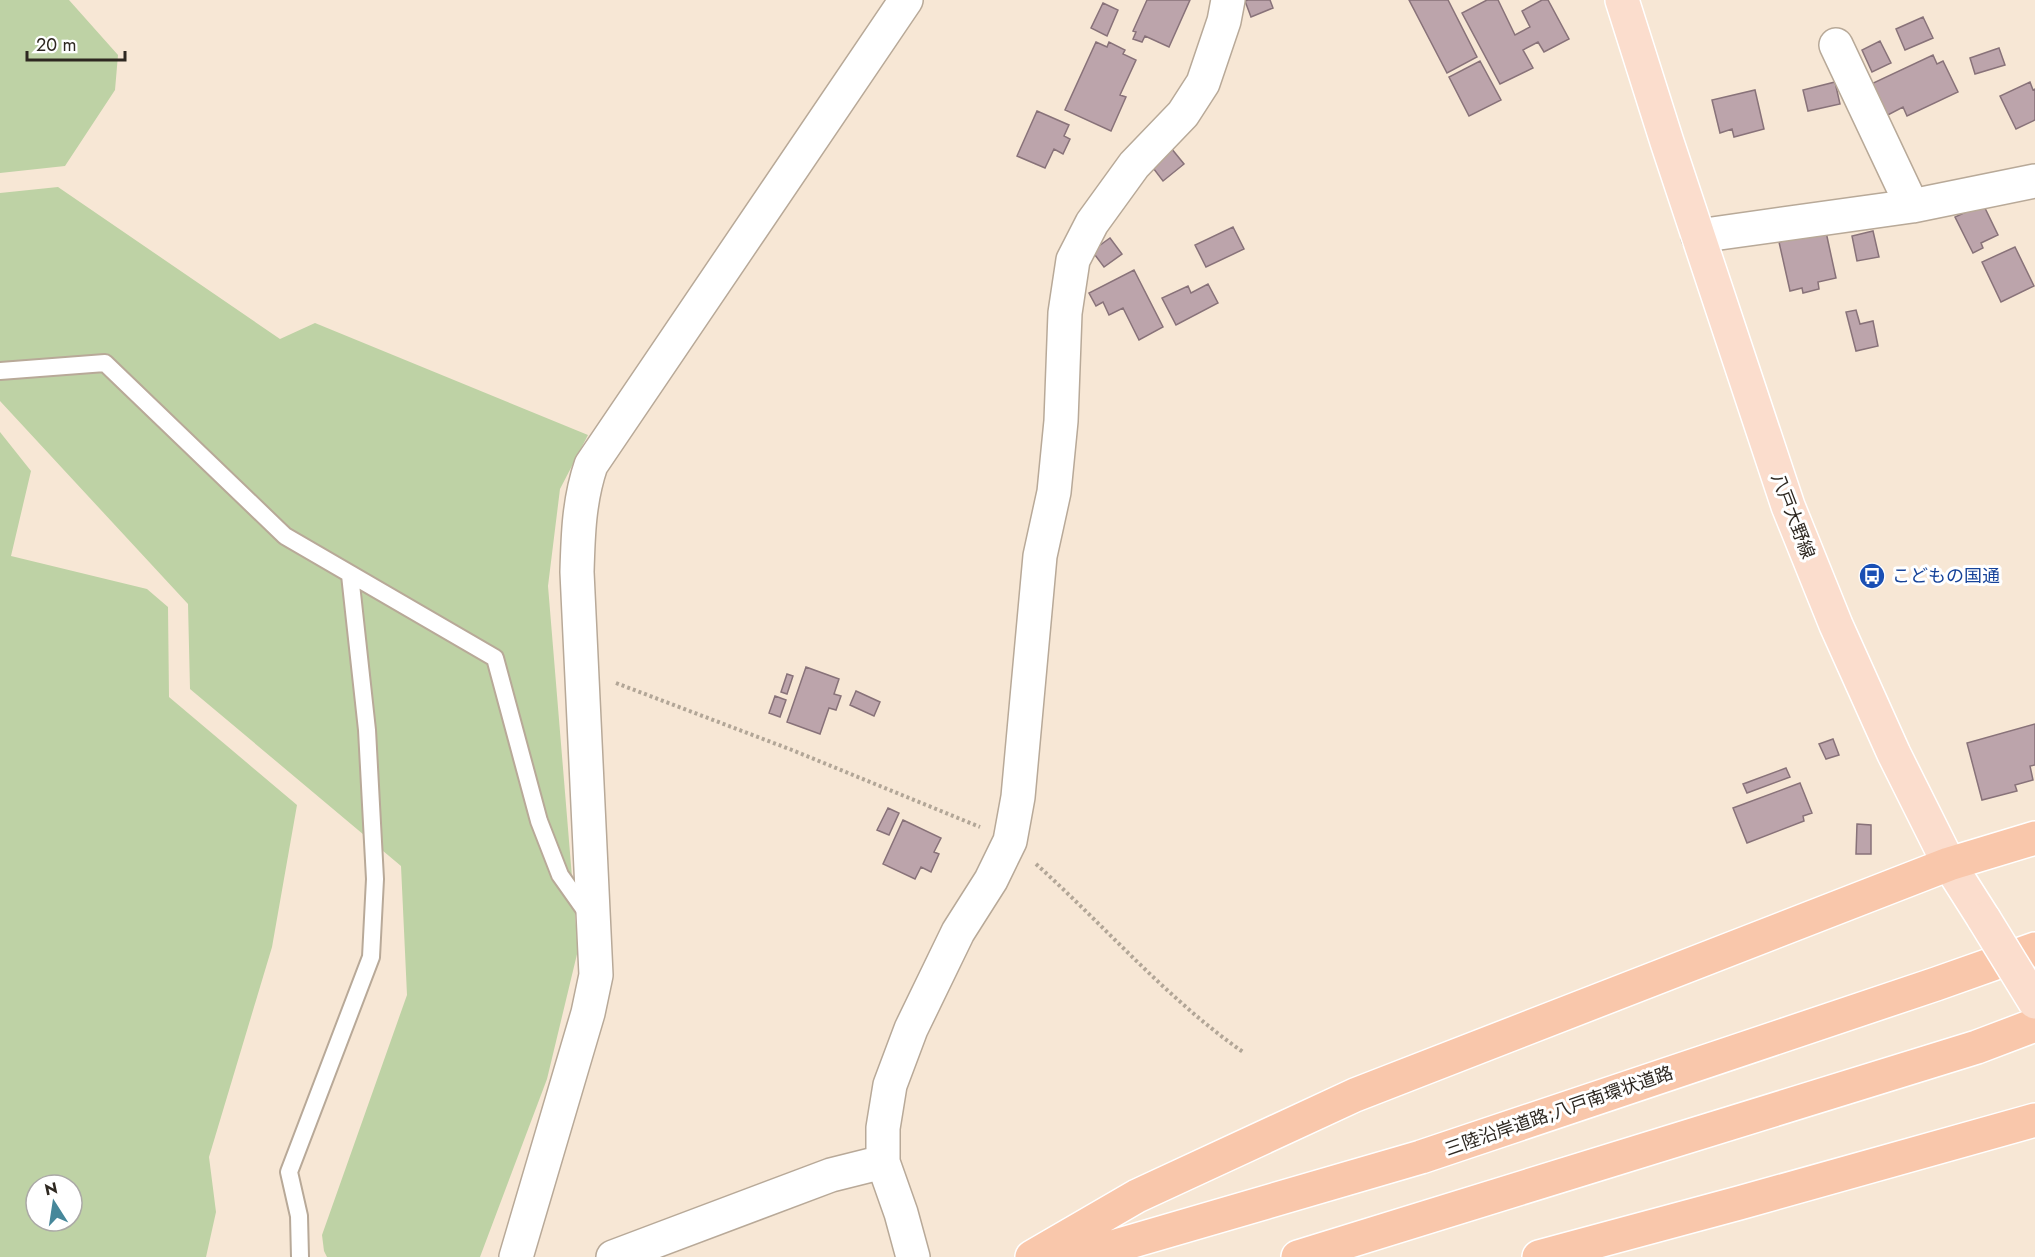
<svg xmlns="http://www.w3.org/2000/svg" width="2035" height="1257" viewBox="0 0 2035 1257" font-family="Jost,'Noto Sans JP',sans-serif">
	<style>
		.green { fill: #bed2a5; fill-rule: evenodd }
		.building { fill: #bca4ab; stroke: #887279; stroke-width: 1.5 }
		.lines { fill: none; stroke-linecap: round; stroke-linejoin: round }
		.service-casing { stroke: #b8a998; stroke-width: 20 }
		.minor-casing { stroke: #b8a998; stroke-width: 36 }
		.primary-casing { stroke: #fff; stroke-width: 36 }
		.motorway-casing { stroke: #fff; stroke-width: 36 }
		.path { stroke: #b2a697; stroke-width: 4; stroke-dasharray: 3 3; stroke-linecap: butt }
		.service { stroke: #fff; stroke-width: 16 }
		.minor { stroke: #fff; stroke-width: 33 }
		.primary { stroke: #fbddcd; stroke-width: 33 }
		.motorway { stroke: #f9c7ab; stroke-width: 33 }
		.primary-bridge-casing { stroke: #fff; stroke-width: 36; stroke-linecap: butt }
		.primary-bridge { stroke: #fbddcd; stroke-width: 33 }
		.labels { text-anchor: middle; dominant-baseline: central; stroke-width: 6; stroke-linejoin: round; paint-order: stroke }
		.street-label { font-size: 18px; fill: #2e2821; stroke: #fff }
		.transit-label { font-size: 18px; fill: #164399; stroke: #fff; text-anchor: start }
	</style>
	<rect width="100%" height="100%" fill="#f7e7d5"/>
	<path class="green" d="M0,0H69L118,55L115,90L65,166L0,173Z
		M58,187L280,339L315,323L588,435L560,489L548,586L578,950L547,1079L480,1257H327L324,1251L322,1235L407,995L401,866L190,689L188,604L0,401V193Z
		M0,432L31,471L11,556L147,589L168,607L169,697L297,805L272,947L209,1157L216,1212L206,1257H0ZM36,1185H72V1221H36Z"/>
	<path class="building" d="M1147,0H1190L1169,47L1145,36L1142,42L1133,39L1136,32L1133,31Z
		M1248,0H1270L1273,8L1251,17L1245,1Z
		M1409,0H1448L1477,57L1447,73Z
		M1487,0H1498L1515,35L1530,27L1522,11L1542,0H1548L1569,39L1544,52L1538,42L1523,50L1533,68L1500,84L1462,13Z
		M1103,3L1118,10L1107,36L1091,28Z
		M1923,17L1933,38L1905,50L1896,29Z
		M1880,41L1891,63L1872,72L1862,50Z
		M1096,42L1107,47L1109,42L1125,50L1123,54L1136,60L1120,95L1126,97L1111,131L1065,110Z
		M1999,48L2005,65L1975,74L1970,58Z
		M1933,55L1937,64L1943,61L1958,92L1907,116L1903,107L1884,117L1869,85Z
		M1480,61L1501,100L1469,116L1449,77Z
		M1835,82L1840,104L1808,111L1803,90Z
		M2030,82L2033,90L2035,89V120L2016,129L2000,96Z
		M1755,90L1764,129L1734,137L1732,129L1720,133L1712,100Z
		M1037,111L1069,125L1064,136L1070,139L1063,154L1054,149L1045,168L1017,156Z
		M1171,148L1184,164L1163,181L1150,164Z
		M1983,204L1998,235L1981,243L1983,248L1973,253L1955,217Z
		M1233,227L1244,249L1206,267L1195,245Z
		M1873,231L1879,257L1857,261L1852,236Z
		M1826,232L1836,278L1818,282L1819,289L1803,293L1802,288L1790,291L1779,242Z
		M1110,238L1122,254L1104,267L1092,251Z
		M2015,247L2034,286L2001,302L1982,262Z
		M1134,270L1163,327L1139,340L1123,308L1109,315L1103,302L1096,306L1089,293Z
		M1208,284L1218,303L1176,325L1162,298L1188,286L1191,293Z
		M1856,310L1860,324L1873,321L1878,346L1856,351L1846,312Z
		M806,667L839,679L834,694L841,696L836,710L829,708L820,734L787,722Z
		M787,674L793,676L787,694L781,692Z
		M856,691L880,702L874,716L850,705Z
		M775,696L786,700L780,717L769,713Z
		M2035,724V765L2030,766L2033,780L2015,785L2017,791L1982,800L1967,743Z
		M1833,739L1839,755L1826,759L1819,744Z
		M1786,768L1790,777L1747,793L1743,784Z
		M1800,783L1812,813L1803,816L1804,821L1747,843L1733,808Z
		M888,808L899,813L889,835L877,830Z
		M903,820L941,838L934,852L939,854L931,872L921,867L915,879L883,864Z
		M1857,824L1871,825V854H1856Z"/>
	<g class="lines">
		<g class="service-casing">
			<path id="service" d="M0,371L105,363L285,536L495,658L539,821L560,875L589,916
				M300,1257L299,1216L289,1172L371,957L375,879L367,730L350,575"/>
		</g>
		<g class="minor-casing">
			<path id="minor" d="M1836,45L1912,206
				M1698,236L1912,206L2035,181
				M516,1257L588,1013L596,975L577,572C578,535 579,500 591,465L906,0
				M613,1257L831,1175L883,1162
				M913,1257L901,1213L883,1162V1128L890,1085L911,1029L958,932L991,880L1010,841L1018,797L1040,556L1054,492L1061,421L1065,313L1073,260L1092,223L1134,165L1183,114L1203,83L1224,21L1228,0"/>
		</g>
		<g class="primary-casing">
			<path id="primary" d="M1622,0L1667,142L1788,506L1836,625L1894,754L1949,864L1984,919"/>
		</g>
		<g class="motorway-casing">
			<path id="motorway" d="M1032,1257L1137,1196L1355,1095L1949,864L2035,838
				M1078,1257L1421,1157L1936,984L2035,949
				M1298,1257L1977,1047L2035,1025
				M1539,1257L1739,1203L2035,1120"/>
		</g>
		<path class="path" d="M616,683L792,750L980,827
			M1036,864C1105,926 1167,999 1243,1052"/>
		<use href="#service" class="service"/>
		<use href="#minor" class="minor"/>
		<use href="#primary" class="primary"/>
		<use href="#motorway" class="motorway"/>
		<g class="primary-bridge-casing">
			<path id="primary-bridge" d="M1984,919L2035,1002"/>
		</g>
		<use href="#primary-bridge" class="primary-bridge"/>
	</g>
	<defs>
		<g id="bus-disc" transform="scale(1.35)"><circle r="9.5" fill="#1a4fb4" stroke="#fff"/><path d="M-5-6H5V4H4V6H2V4H-2V6H-4V4H-5ZM-3.5-4V0h7V-4ZM-3.5 1.2v1.5H-2V1.2ZM2 1.2v1.5H3.5V1.2Z" fill="#fff"/></g>
	</defs>
	<g fill-rule="evenodd">
		<use href="#bus-disc" x="1872" y="576"/>
	</g>
	<g class="labels">
		<g class="street-label">
			<text transform="translate(1793 516) rotate(69)">八戸大野線</text>
			<text transform="translate(1559 1111) rotate(-19)">三陸沿岸道路;八戸南環状道路</text>
		</g>
		<g class="transit-label">
			<text x="1892" y="576">こどもの国通</text>
		</g>
	</g>
	<g transform="translate(54 1203) rotate(348)"><circle r="28" fill="#ffffff" stroke="#aba9a6" stroke-width="1.5"/>
	<path d="M0-4.5L10 22L0 15L-10 22Z" fill="#46879a"/>
	<text y="-9" font-size="16" font-weight="bold" text-anchor="middle" fill="#2e2821">N</text>
	</g>
	<path d="M27 51v9h98v-9" fill="none" stroke="#2e2821" stroke-width="3"/>
	<text x="36" y="51" font-size="18" fill="#2e2821" stroke="#ffffff" stroke-width="4.5" paint-order="stroke">20 m</text>
</svg>
